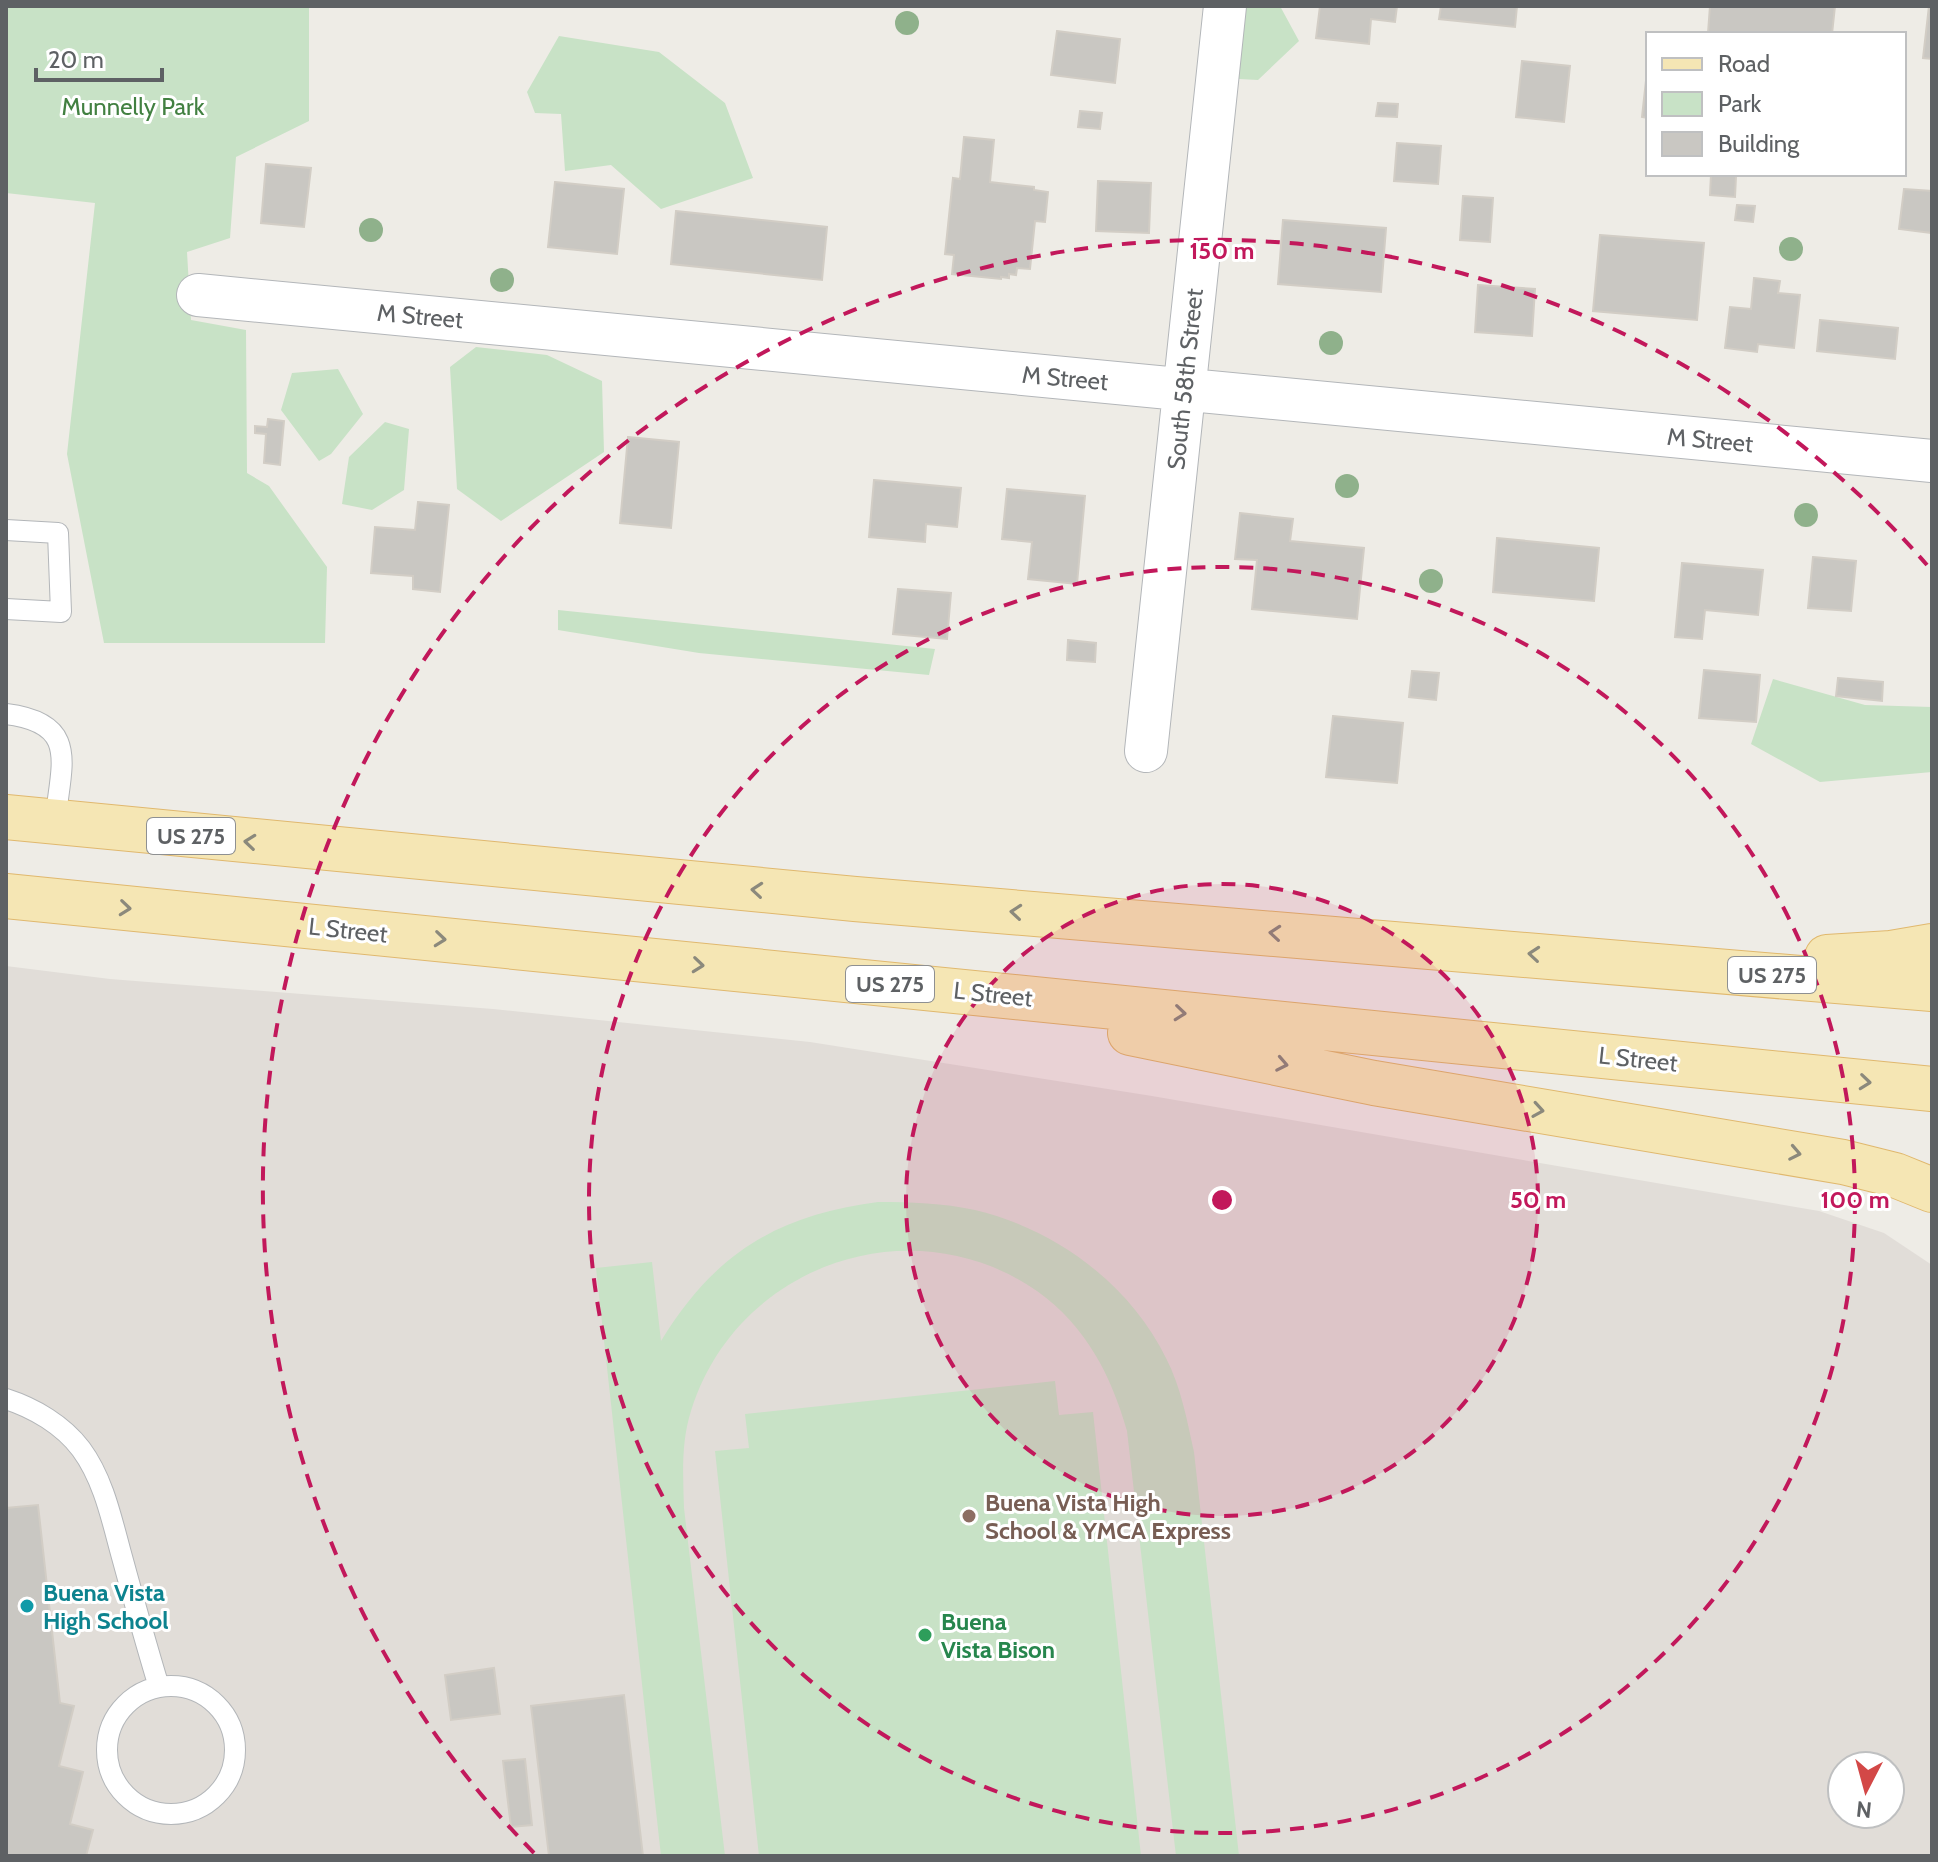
<svg xmlns="http://www.w3.org/2000/svg" width="1938" height="1862" viewBox="0 0 1938 1862" font-family="Cabin,sans-serif">
	<style>
		.education { fill: #e1ddd8; fill-rule: evenodd }
		.green { fill: #c8e2c6 }
		.building { fill: #c9c7c2; stroke: #d2cdc5; stroke-width: 2 }
		.lines { fill: none; stroke-linecap: round; stroke-linejoin: round }
		.service-casing { stroke: #b3b6b9; stroke-width: 22 }
		.minor-casing { stroke: #b3b6b9; stroke-width: 44 }
		.primary-casing { stroke: #e0b86e; stroke-width: 46 }
		.service { stroke: #fff; stroke-width: 20 }
		.minor { stroke: #fff; stroke-width: 42 }
		.primary { stroke: #f5e6b4; stroke-width: 44 }
		.tree { fill: #8fb18b }
		.oneway { stroke: #8b897c }
		.ring { fill: none; stroke: #c2185b; stroke-width: 4; stroke-dasharray: 14 10 }
		.education-dot { fill: #8d6e63; stroke: #fff; stroke-width: 3 }
		.culture-dot { fill: #0f9aa8; stroke: #fff; stroke-width: 3 }
		.leisure-dot { fill: #2e9e5b; stroke: #fff; stroke-width: 3 }
		.labels { text-anchor: middle; dominant-baseline: central; stroke-width: 6; stroke-linejoin: round; paint-order: stroke }
		.shield { fill: #fff; stroke: #8e9092; stroke-width: 2 }
		.shield-label { font-size: 22px; font-weight: bold; fill: #5e6164 }
		.park-label { font-size: 24px; fill: #428041; stroke: #fff }
		.street-label { font-size: 24px; fill: #5e6164; stroke: #fff }
		.education-label { font-size: 24px; font-weight: bold; fill: #785e54; stroke: #fff; text-anchor: start }
		.culture-label { font-size: 24px; font-weight: bold; fill: #0d838f; stroke: #fff; text-anchor: start }
		.leisure-label { font-size: 24px; font-weight: bold; fill: #27864d; stroke: #fff; text-anchor: start }
		.centre { fill: #c2185b; stroke: #fff; stroke-width: 4 }
		.ring-label { font-size: 24px; text-anchor: middle; font-weight: bold; fill: #c2185b; stroke: #fff; stroke-width: 6; stroke-linejoin: round; paint-order: stroke }
	</style>
	<rect width="100%" height="100%" fill="#eeece6"/>
	<path class="education" d="M6,966L110,979L493,1009L810,1042L1152,1096L1819,1211L1884,1233L1932,1265V1856H6ZM1842,1766H1890V1814H1842Z"/>
	<path class="green" d="M6,6H309V121L236,157L230,238L187,252L191,320L246,330L247,473L269,486L327,567L325,643H104L67,454L95,203L6,193Z
		M1228,6H1280L1299,41L1258,80L1221,78Z
		M559,36L659,52L725,103L753,178L661,209L611,165L565,171L561,114L535,113L527,92Z
		M476,347L547,355L602,381L604,452L501,521L457,489L450,367Z
		M338,369L363,414L331,454L319,461L281,410L292,373Z
		M385,422L409,429L404,490L372,510L342,504L349,457Z
		M558,610L935,649L929,675L699,653L558,630Z
		M1773,679L1865,705L1932,707V772L1820,782L1751,744Z
		M878,1202C911,1202 943,1203 975,1210C1055,1229 1130,1284 1166,1358C1181,1387 1187,1420 1194,1452L1239,1856H1176L1127,1431C1111,1375 1086,1326 1037,1291C911,1204 736,1265 691,1411C681,1442 683,1475 684,1508L725,1856H661L596,1268L652,1262L661,1341C714,1254 777,1215 878,1202Z
		M1055,1381L1059,1415L1093,1412L1141,1856H759L715,1451L749,1448L745,1414Z"/>
	<path class="building" d="M1320,6H1397L1395,22L1371,19L1369,44L1316,38Z
		M1441,6H1517L1515,27L1439,19Z
		M1710,6H1835L1832,34L1708,33Z
		M1929,6H1932V59L1923,58Z
		M1057,31L1120,39L1115,83L1051,75Z
		M1522,61L1570,66L1564,122L1516,117Z
		M1648,62V118L1642,117Z
		M1378,103L1398,104L1397,117L1376,116Z
		M1080,111L1102,113L1100,129L1078,127Z
		M964,137L994,140L990,182L1034,187V190L1048,192L1045,222L1035,221L1030,269L1017,268L1016,275L1009,274V278L1001,277V279L952,274L954,255L945,254L953,178L960,179Z
		M1397,143L1441,146L1438,184L1394,181Z
		M266,164L311,168L304,227L261,223Z
		M1711,174L1736,176L1735,197L1710,195Z
		M1098,181L1151,183L1149,233L1096,231Z
		M555,182L624,189L617,254L548,247Z
		M1904,189L1932,191V233L1899,229Z
		M1463,196L1493,198L1490,242L1460,240Z
		M1737,205L1755,206L1753,222L1735,220Z
		M676,211L827,227L822,280L671,264Z
		M1283,220L1386,228L1381,292L1278,284Z
		M1600,235L1704,243L1697,320L1593,311Z
		M1754,278L1780,281L1778,293L1800,295L1794,348L1758,344L1757,352L1725,348L1730,307L1751,309Z
		M1478,285L1535,289L1532,336L1475,332Z
		M1820,320L1898,328L1895,359L1817,351Z
		M268,419L284,421L280,465L264,463L266,434L255,433V426L267,427Z
		M628,437L679,442L671,528L620,523Z
		M874,480L961,488L957,527L926,524L925,542L869,537Z
		M1007,489L1085,496L1077,584L1028,579L1032,542L1002,539Z
		M418,502L449,505L440,592L413,589V576L371,573L375,527L415,530Z
		M1240,513L1293,519L1290,541L1364,548L1357,619L1252,609L1257,560L1235,559Z
		M1497,538L1599,548L1594,601L1493,592Z
		M1813,557L1856,561L1851,611L1808,608Z
		M1682,563L1763,570L1758,615L1705,610L1702,639L1675,637Z
		M898,589L951,593L947,639L893,634Z
		M1068,640L1096,643L1095,662L1067,660Z
		M1704,670L1760,675L1756,722L1699,718Z
		M1412,671L1439,673L1436,700L1409,697Z
		M1838,678L1883,682L1882,701L1836,696Z
		M1333,716L1403,723L1397,783L1326,777Z
		M38,1505L60,1703L74,1706L59,1766L83,1772L70,1824L93,1830L86,1856H6V1508Z
		M494,1668L500,1714L451,1720L445,1675Z
		M624,1695L643,1856H549L531,1706Z
		M525,1759L532,1825L511,1827L503,1761Z"/>
	<g class="lines">
		<g class="service-casing">
			<path id="service" d="M6,530L58,533L61,612L6,609
				M6,714C80,723 61,764 55,822
				M6,1399C34,1408 63,1425 81,1449C104,1480 112,1521 122,1557C134,1601 146,1644 159,1687
				M107 1750a64 64 0 1 1 128 0a64 64 0 1 1-128 0Z"/>
		</g>
		<g class="minor-casing">
			<path id="minor" d="M198,295L1932,461
				M1146,751L1225,6"/>
		</g>
		<g class="primary-casing">
			<path id="primary" d="M6,817L855,899L1932,989
				M6,896L1932,1089
				M1827,957L1891,953L1932,946
				M1130,1033L1374,1083L1843,1162L1895,1175L1932,1190"/>
		</g>
		<use href="#service" class="service"/>
		<use href="#minor" class="minor"/>
		<use href="#primary" class="primary"/>
	</g>
	<g class="tree">
		<circle cx="907" cy="23" r="12"/>
		<circle cx="371" cy="230" r="12"/>
		<circle cx="1791" cy="249" r="12"/>
		<circle cx="502" cy="280" r="12"/>
		<circle cx="1331" cy="343" r="12"/>
		<circle cx="1347" cy="486" r="12"/>
		<circle cx="1806" cy="515" r="12"/>
		<circle cx="1431" cy="581" r="12"/>
	</g>
	<defs><path id="oneway-chevron" d="M-2-3.5L2.5 0L-2 3.5" fill="none" stroke-width="1.6" stroke-linecap="round" stroke-linejoin="round" transform="scale(2)"/></defs>
	<g class="oneway">
		<use href="#oneway-chevron" transform="translate(250 842) rotate(-174)"/>
		<use href="#oneway-chevron" transform="translate(757 890) rotate(-175)"/>
		<use href="#oneway-chevron" transform="translate(125 908) rotate(6)"/>
		<use href="#oneway-chevron" transform="translate(1016 912) rotate(-175)"/>
		<use href="#oneway-chevron" transform="translate(1275 933) rotate(-175)"/>
		<use href="#oneway-chevron" transform="translate(440 939) rotate(6)"/>
		<use href="#oneway-chevron" transform="translate(1534 954) rotate(-175)"/>
		<use href="#oneway-chevron" transform="translate(698 965) rotate(6)"/>
		<use href="#oneway-chevron" transform="translate(1180 1013) rotate(6)"/>
		<use href="#oneway-chevron" transform="translate(1282 1064) rotate(11)"/>
		<use href="#oneway-chevron" transform="translate(1865 1082) rotate(6)"/>
		<use href="#oneway-chevron" transform="translate(1538 1110) rotate(9)"/>
		<use href="#oneway-chevron" transform="translate(1795 1153) rotate(11)"/>
	</g>
	<circle cx="1222" cy="1200" r="316" fill="#c2185b" fill-opacity=".12"/>
	<g class="ring">
		<circle cx="1222" cy="1200" r="316"/>
		<circle cx="1222" cy="1200" r="633"/>
		<path d="M534 1853A949 949 0 1 1 1927 565"/>
	</g>
	<circle class="education-dot" cx="969" cy="1516" r="8"/>
	<circle class="culture-dot" cx="27" cy="1606" r="8"/>
	<circle class="leisure-dot" cx="925" cy="1635" r="8"/>
	<g class="labels">
		<g class="shield">
			<rect x="147" y="818" width="88" height="36" rx="6"/>
			<rect x="1728" y="957" width="88" height="36" rx="6"/>
			<rect x="846" y="966" width="88" height="36" rx="6"/>
		</g>
		<g class="shield-label">
			<text x="191" y="836">US 275</text>
			<text x="1772" y="975">US 275</text>
			<text x="890" y="984">US 275</text>
		</g>
		<g class="park-label">
			<text x="133" y="106">Munnelly Park</text>
		</g>
		<g class="street-label">
			<text transform="translate(420 316) rotate(5)">M Street</text>
			<text transform="translate(1065 378) rotate(5)">M Street</text>
			<text transform="translate(1185 379) rotate(-84)">South 58th Street</text>
			<text transform="translate(1710 440) rotate(5)">M Street</text>
			<text transform="translate(348 930) rotate(6)">L Street</text>
			<text transform="translate(993 994) rotate(6)">L Street</text>
			<text transform="translate(1638 1059) rotate(6)">L Street</text>
		</g>
		<g class="education-label">
			<text x="985" y="1502">Buena Vista High<tspan x="985" dy="28">School &amp; YMCA Express</tspan></text>
		</g>
		<g class="culture-label">
			<text x="43" y="1592">Buena Vista<tspan x="43" dy="28">High School</tspan></text>
		</g>
		<g class="leisure-label">
			<text x="941" y="1621">Buena<tspan x="941" dy="28">Vista Bison</tspan></text>
		</g>
	</g>
	<circle cx="1222" cy="1200" r="12" class="centre"/>
	<g class="ring-label">
		<text x="1222" y="259">150 m</text>
		<text x="1538" y="1208">50 m</text>
		<text x="1855" y="1208">100 m</text>
	</g>
	<rect width="1938" height="1862" fill="none" stroke="#5e6164" stroke-width="16"/>
	<rect x="1646" y="32" width="260" height="144" fill="#ffffff" stroke="#bfc0c1" stroke-width="2"/>
	<rect x="1662" y="58" width="40" height="12" fill="#f5e6b4" stroke="#bfc0c1" stroke-width="2"/>
	<text x="1718" y="72" font-size="24" fill="#5e6164">Road</text>
	<rect x="1662" y="92" width="40" height="24" fill="#c8e2c6" stroke="#bfc0c1" stroke-width="2"/>
	<text x="1718" y="112" font-size="24" fill="#5e6164">Park</text>
	<rect x="1662" y="132" width="40" height="24" fill="#c9c7c2" stroke="#bfc0c1" stroke-width="2"/>
	<text x="1718" y="152" font-size="24" fill="#5e6164">Building</text>
	<g transform="translate(1866 1790) rotate(186)"><circle r="38" fill="#ffffff" stroke="#bfc0c1" stroke-width="2"/>
	<path d="M0-6L14 30L0 20L-14 30Z" fill="#d34847"/>
	<text y="-12" font-size="22" font-weight="bold" text-anchor="middle" fill="#5e6164">N</text>
	</g>
	<path d="M36 68v12h126v-12" fill="none" stroke="#5e6164" stroke-width="4"/>
	<text x="48" y="68" font-size="24" fill="#5e6164" stroke="#ffffff" stroke-width="6" paint-order="stroke">20 m</text>
</svg>
